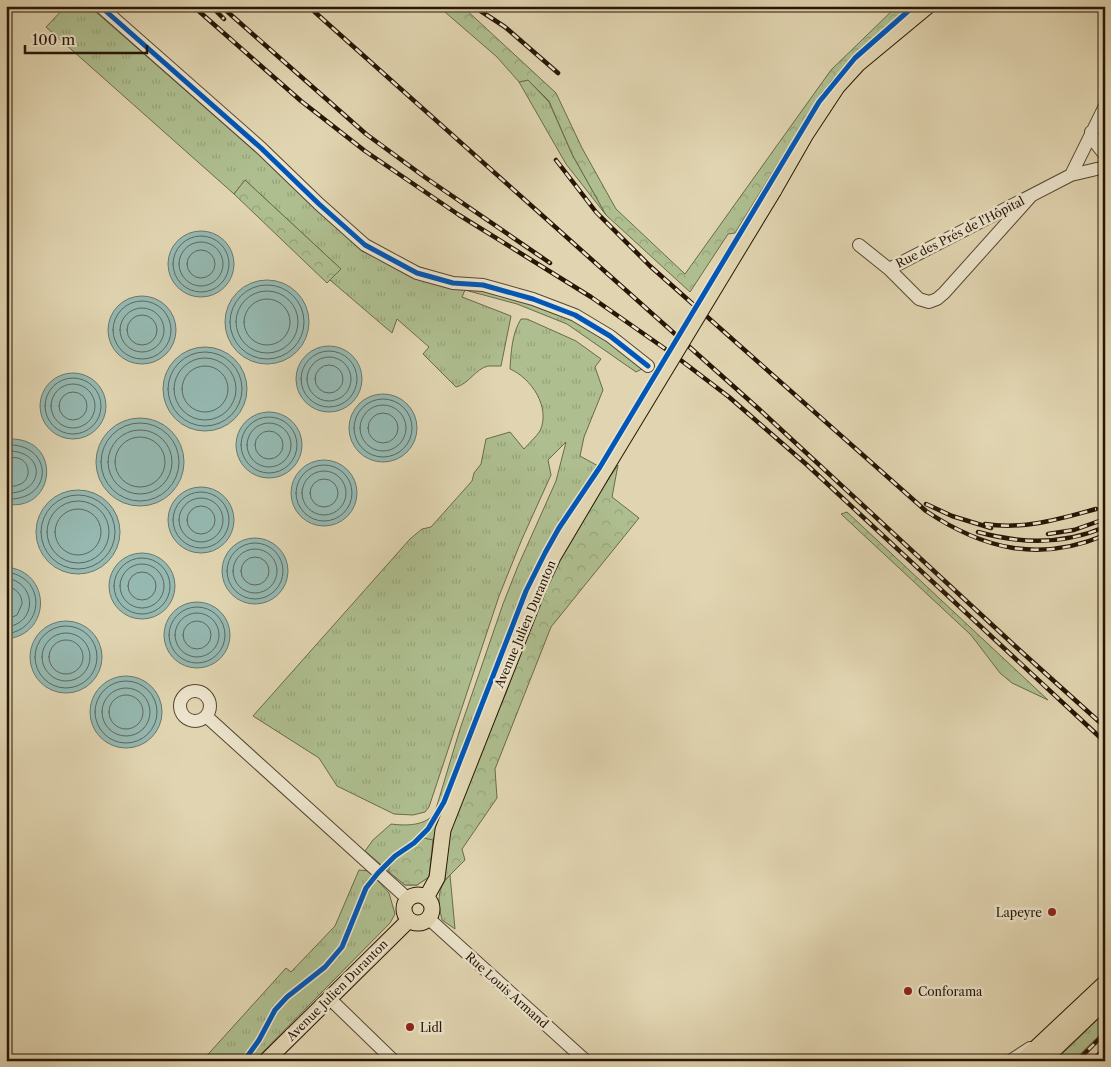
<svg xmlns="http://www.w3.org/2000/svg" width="1111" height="1067" viewBox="0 0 1111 1067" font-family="'Libre Caslon Text',serif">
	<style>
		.grass { fill: url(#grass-tufts); stroke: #6a6a4a }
		.forest { fill: url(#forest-crowns); stroke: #6a6a4a }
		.water { fill: #95b8b1; stroke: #69776c }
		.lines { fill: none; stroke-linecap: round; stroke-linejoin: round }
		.shore { stroke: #5e675b; stroke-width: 1 }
		.minor-casing { stroke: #564630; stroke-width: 14 }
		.major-casing { stroke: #271605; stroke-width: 17 }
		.minor { stroke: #ece4cc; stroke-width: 12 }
		.major { stroke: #e1d5b1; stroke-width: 15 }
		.rail-casing { stroke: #271605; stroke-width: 4.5 }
		.rail { stroke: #ece4cc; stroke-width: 2.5; stroke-dasharray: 8; stroke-linecap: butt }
		.major-bridge-casing { stroke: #271605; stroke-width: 17; stroke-linecap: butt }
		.major-bridge { stroke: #e1d5b1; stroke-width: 15 }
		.cycleway-casing { stroke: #ece4cc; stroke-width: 8 }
		.cycleway { stroke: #0057b8; stroke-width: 5 }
		.poi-dot { fill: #8f2418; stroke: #ece4cc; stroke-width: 2 }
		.labels { text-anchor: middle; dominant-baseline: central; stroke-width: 5; stroke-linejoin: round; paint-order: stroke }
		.street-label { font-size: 12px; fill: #271605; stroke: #ece4cc }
		.poi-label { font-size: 12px; fill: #271605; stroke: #ece4cc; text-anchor: start }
	</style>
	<defs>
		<pattern id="grass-tufts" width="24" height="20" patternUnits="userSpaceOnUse" patternTransform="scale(1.25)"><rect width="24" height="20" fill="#aebe8f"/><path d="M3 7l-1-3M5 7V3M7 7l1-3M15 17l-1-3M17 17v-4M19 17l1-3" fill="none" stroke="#96a37a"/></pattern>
		<pattern id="forest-crowns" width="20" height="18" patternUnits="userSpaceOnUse" patternTransform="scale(1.25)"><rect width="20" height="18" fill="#aebe8f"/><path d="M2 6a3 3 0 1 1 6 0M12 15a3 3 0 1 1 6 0" fill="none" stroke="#96a37a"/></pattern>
	</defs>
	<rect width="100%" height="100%" fill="#e1d5b1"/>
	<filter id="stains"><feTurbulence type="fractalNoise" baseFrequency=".004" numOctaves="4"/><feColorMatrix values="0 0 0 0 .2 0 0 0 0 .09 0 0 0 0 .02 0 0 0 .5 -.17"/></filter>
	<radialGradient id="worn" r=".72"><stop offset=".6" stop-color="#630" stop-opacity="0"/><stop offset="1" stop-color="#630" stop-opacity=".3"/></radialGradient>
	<path class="grass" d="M66,6H89L264,159L363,252L368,250L573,317L609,340L642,369L636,372L567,324L517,304L465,290L462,297L511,316L501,366C497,366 492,366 488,366C475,369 469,384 456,387L423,354L429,347L397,319L392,333L330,280L341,269L245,180L234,194L46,27Z
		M528,80L549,102L572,154L606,215L566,164L519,82Z
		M521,319H527L576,341L601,359L595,367L603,390L584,437L580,456L600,467L444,811L433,840L429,877L417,885H405L365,851L373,840L391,824C406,826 427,826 435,812L460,729L503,604L518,566L556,481L566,442L548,460L551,475L522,539L499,596L429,807L425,812L413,815L394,814L337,786L319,758L253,716L410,539L422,529L431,527L472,481L474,473L481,464L486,439L510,432L524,449C529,443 536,437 540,431C551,407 531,378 510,369C511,352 512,333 521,319Z
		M359,870L369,871L389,893L395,914L390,923L254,1061H202L286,968L291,972L335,926Z
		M450,875L455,929L442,920C438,903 436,889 450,875Z
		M1105,1012V1030L1073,1061H1055Z"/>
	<path class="forest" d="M438,6H462L556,93L582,148L616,209L685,274L831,70L897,6H908L856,56L822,92L735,233L728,234L690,292L606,215L572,154L549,101L528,80L519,82L497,57Z
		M245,180L341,269L327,283L234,194Z
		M618,465L612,497L639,518L551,627L495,769L497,798L462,849L465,860L445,880L447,844L461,798L506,693L550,572L578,524Z
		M847,512L1048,700L1012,683L1000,673L971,635L841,514Z
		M424,838L433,840L429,877L417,885H405L389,872V868C396,854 414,850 424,838Z"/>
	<path class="water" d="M168 264a33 33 0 1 1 66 0a33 33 0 1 1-66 0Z
		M225 322a42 42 0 1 1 84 0a42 42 0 1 1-84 0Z
		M108 330a34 34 0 1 1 68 0a34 34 0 1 1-68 0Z
		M296 379a33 33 0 1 1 66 0a33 33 0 1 1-66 0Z
		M163 389a42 42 0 1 1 84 0a42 42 0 1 1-84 0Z
		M40 406a33 33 0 1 1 66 0a33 33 0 1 1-66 0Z
		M349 428a34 34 0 1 1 68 0a34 34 0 1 1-68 0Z
		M236 445a33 33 0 1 1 66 0a33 33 0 1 1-66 0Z
		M96 462a44 44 0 1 1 88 0a44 44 0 1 1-88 0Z
		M12,439C63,440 55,513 6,504V440Z
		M291 493a33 33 0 1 1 66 0a33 33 0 1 1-66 0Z
		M168 520a33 33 0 1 1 66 0a33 33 0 1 1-66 0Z
		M36 532a42 42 0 1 1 84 0a42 42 0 1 1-84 0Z
		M222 571a33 33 0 1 1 66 0a33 33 0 1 1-66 0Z
		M109 586a33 33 0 1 1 66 0a33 33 0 1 1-66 0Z
		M6,567C52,571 52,635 6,639Z
		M164 635a33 33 0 1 1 66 0a33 33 0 1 1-66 0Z
		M30 657a36 36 0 1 1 72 0a36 36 0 1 1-72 0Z
		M90 712a36 36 0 1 1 72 0a36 36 0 1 1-72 0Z"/>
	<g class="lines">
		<path class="shore" d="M173 264a28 28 0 1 1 56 0a28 28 0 1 1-56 0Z
			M179 264a22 22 0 1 1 44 0a22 22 0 1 1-44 0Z
			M187 264a14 14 0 1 1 28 0a14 14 0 1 1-28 0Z
			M230 322a37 37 0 1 1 74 0a37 37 0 1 1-74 0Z
			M236 322a31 31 0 1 1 62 0a31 31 0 1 1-62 0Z
			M244 322a23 23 0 1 1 46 0a23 23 0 1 1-46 0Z
			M113 330a29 29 0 1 1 58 0a29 29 0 1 1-58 0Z
			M120 330a22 22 0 1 1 44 0a22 22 0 1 1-44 0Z
			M127 330a15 15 0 1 1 30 0a15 15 0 1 1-30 0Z
			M301 379a28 28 0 1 1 56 0a28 28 0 1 1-56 0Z
			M168 389a37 37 0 1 1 74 0a37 37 0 1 1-74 0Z
			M307 379a22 22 0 1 1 44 0a22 22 0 1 1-44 0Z
			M174 389a31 31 0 1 1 62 0a31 31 0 1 1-62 0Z
			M315 379a14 14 0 1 1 28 0a14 14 0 1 1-28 0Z
			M182 389a23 23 0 1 1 46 0a23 23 0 1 1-46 0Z
			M45 406a28 28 0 1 1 56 0a28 28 0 1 1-56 0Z
			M51 406a22 22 0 1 1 44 0a22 22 0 1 1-44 0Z
			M59 406a14 14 0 1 1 28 0a14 14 0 1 1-28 0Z
			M354 428a29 29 0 1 1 58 0a29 29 0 1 1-58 0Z
			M360 428a23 23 0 1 1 46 0a23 23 0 1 1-46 0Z
			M368 428a15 15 0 1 1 30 0a15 15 0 1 1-30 0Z
			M241 445a28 28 0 1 1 56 0a28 28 0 1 1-56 0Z
			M101 462a39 39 0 1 1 78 0a39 39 0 1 1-78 0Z
			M247 445a22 22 0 1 1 44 0a22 22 0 1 1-44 0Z
			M108 462a32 32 0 1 1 64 0a32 32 0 1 1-64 0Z
			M255 445a14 14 0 1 1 28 0a14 14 0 1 1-28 0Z
			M115 462a25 25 0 1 1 50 0a25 25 0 1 1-50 0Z
			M6,445C54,442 55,502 6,499
			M6,451C47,449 46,495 6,493
			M6,459C10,458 14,457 18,458C32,462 31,482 18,485C14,487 10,486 6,485
			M296 493a28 28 0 1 1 56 0a28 28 0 1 1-56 0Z
			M302 493a22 22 0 1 1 44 0a22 22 0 1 1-44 0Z
			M310 493a14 14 0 1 1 28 0a14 14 0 1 1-28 0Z
			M173 520a28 28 0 1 1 56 0a28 28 0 1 1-56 0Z
			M41 532a37 37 0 1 1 74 0a37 37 0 1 1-74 0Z
			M179 520a22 22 0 1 1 44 0a22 22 0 1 1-44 0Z
			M47 532a31 31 0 1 1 62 0a31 31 0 1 1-62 0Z
			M187 520a14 14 0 1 1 28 0a14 14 0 1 1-28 0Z
			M55 532a23 23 0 1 1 46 0a23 23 0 1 1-46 0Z
			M227 571a28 28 0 1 1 56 0a28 28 0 1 1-56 0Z
			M233 571a22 22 0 1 1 44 0a22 22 0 1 1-44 0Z
			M241 571a14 14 0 1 1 28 0a14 14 0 1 1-28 0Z
			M114 586a28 28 0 1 1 56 0a28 28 0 1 1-56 0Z
			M120 586a22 22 0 1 1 44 0a22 22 0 1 1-44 0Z
			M128 586a14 14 0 1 1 28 0a14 14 0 1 1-28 0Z
			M6,572C46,576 46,629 6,634
			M6,578C37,582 38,624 6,627
			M6,586C16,588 22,594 22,604L17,615L6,620
			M169 635a28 28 0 1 1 56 0a28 28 0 1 1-56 0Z
			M175 635a22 22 0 1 1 44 0a22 22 0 1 1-44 0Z
			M183 635a14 14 0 1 1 28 0a14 14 0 1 1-28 0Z
			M35 657a31 31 0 1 1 62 0a31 31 0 1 1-62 0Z
			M42 657a24 24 0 1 1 48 0a24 24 0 1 1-48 0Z
			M49 657a17 17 0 1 1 34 0a17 17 0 1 1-34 0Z
			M95 712a31 31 0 1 1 62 0a31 31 0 1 1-62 0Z
			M102 712a24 24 0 1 1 48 0a24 24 0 1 1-48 0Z
			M109 712a17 17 0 1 1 34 0a17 17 0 1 1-34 0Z"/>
		<g class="minor-casing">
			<path id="minor" d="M100,6L261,148L319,204L365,245L417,273L453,283L483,285L533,299L575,315L610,336L648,366
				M1091,132L1097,145L1105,155
				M1071,175L1105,106
				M859,245L889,269L919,299L929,302L937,299L944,293L1031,196
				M889,269L1071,175L1105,167
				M180 706a15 15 0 1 1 30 0a15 15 0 1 1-30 0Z
				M206,716L408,899
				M428,918L586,1061
				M329,998L394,1061
				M1010,1061L1030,1048"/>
		</g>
		<g class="major-casing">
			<path id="major" d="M774,190L806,134L837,87L858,64L928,6
				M404 909a14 14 0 1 1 28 0a14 14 0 1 1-28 0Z
				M426,898L437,878L443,830L539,587L553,557L605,469
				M266,1061L409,920
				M1022,1061L1105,983
				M1042,1061L1105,1001"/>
		</g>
		<use href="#minor" class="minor"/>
		<use href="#major" class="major"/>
		<g class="rail-casing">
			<path id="rail" d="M193,6L301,101L365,151L459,215L591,297L674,355L729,397L806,464L1105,742
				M211,6L224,19
				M221,6L366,134L426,178L550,263
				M308,6L760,410L1015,646L1105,727
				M473,6L505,27L558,73
				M556,160L596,212L650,266L926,511C983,549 1039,563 1105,535
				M926,504L952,516L991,528
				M985,524C1024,530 1059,519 1096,509
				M978,532C1021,544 1063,545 1105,527
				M1048,534L1074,530L1105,519
				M1077,1061L1105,1033
				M1092,1061L1105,1048"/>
		</g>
		<use href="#rail" class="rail"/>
		<g class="major-bridge-casing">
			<path id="major-bridge" d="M605,469L774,190"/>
		</g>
		<use href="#major-bridge" class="major-bridge"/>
		<g class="cycleway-casing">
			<path id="cycleway" d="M100,6L261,148L319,204L365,245L417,273L453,283L483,285L533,299L575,315L610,336L648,366
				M244,1061L259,1040L275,1010L287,997L325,967L342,947L366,888L378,873L395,856L414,843L428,829L444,802L526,591L545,553L559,528L600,467L819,102L855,58L914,6"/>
		</g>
		<use href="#cycleway" class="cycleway"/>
	</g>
	<g class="poi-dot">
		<circle cx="1052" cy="912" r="5"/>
		<circle cx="908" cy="991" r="5"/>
		<circle cx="410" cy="1027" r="5"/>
	</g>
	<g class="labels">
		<g class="street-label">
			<text transform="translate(960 232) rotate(-27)">Rue des Prés de l'Hôpital</text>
			<text transform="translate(525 624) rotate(-67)">Avenue Julien Duranton</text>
			<text transform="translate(337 990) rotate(-45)">Avenue Julien Duranton</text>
			<text transform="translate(507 990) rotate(42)">Rue Louis Armand</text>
		</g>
		<g class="poi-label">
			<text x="1042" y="912" text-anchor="end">Lapeyre</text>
			<text x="918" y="991">Conforama</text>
			<text x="420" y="1027">Lidl</text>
		</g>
	</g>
	<rect width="1111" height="1067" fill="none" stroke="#e1d5b1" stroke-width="25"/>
	<rect x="8" y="8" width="1096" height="1052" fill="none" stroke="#271605" stroke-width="2.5"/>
	<rect x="12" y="12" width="1086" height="1042" fill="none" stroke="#271605"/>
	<path d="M25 45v8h122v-8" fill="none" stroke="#271605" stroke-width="2.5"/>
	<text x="32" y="45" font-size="15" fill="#271605" stroke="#ece4cc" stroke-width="4" paint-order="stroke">100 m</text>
	<rect width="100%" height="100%" filter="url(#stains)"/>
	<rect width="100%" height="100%" fill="url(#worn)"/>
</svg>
